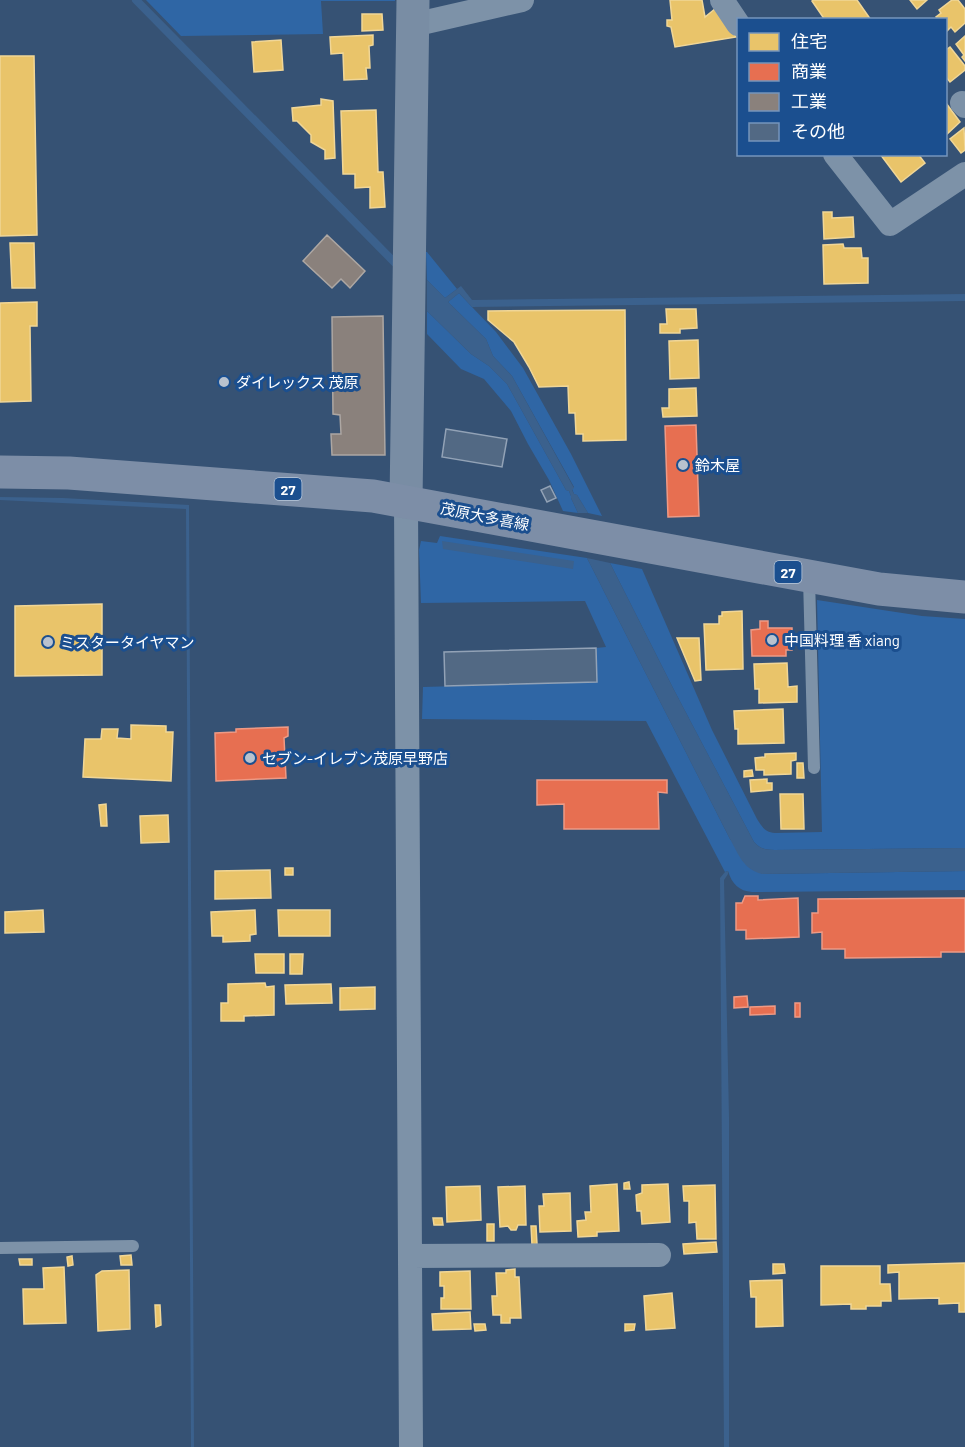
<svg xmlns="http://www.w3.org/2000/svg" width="965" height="1447" viewBox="0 0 965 1447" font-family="Barlow,'Noto Sans JP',sans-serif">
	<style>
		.green { fill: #2f66a5 }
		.water { fill: #3b618d }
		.homes { fill: #e9c46a; stroke: #f0d697; stroke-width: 1.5 }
		.shops { fill: #e76f51; stroke: #ee9a85; stroke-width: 1.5 }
		.industry { fill: #8a817c; stroke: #ada7a3; stroke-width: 1.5 }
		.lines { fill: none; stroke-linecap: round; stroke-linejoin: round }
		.stream { stroke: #3b618d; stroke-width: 8 }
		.building { fill: #526984; stroke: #92a2b6; stroke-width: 1.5 }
		.lane { stroke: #7d92a8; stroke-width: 12 }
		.street { stroke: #7d92a8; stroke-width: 24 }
		.secondary { stroke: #798da4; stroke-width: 33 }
		.primary { stroke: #7d8ea7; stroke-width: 33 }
		.poi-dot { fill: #b9c2ce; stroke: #1b4f8f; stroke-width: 2 }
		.labels { text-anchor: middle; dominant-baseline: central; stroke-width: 6; stroke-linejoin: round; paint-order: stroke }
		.shield { fill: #1b4f8f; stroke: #bbcadd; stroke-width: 1.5 }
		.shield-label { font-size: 14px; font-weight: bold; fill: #fff }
		.poi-label { font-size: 15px; fill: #fff; stroke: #1b4f8f; text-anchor: start }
		.street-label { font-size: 15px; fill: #fff; stroke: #1b4f8f }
	</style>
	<rect width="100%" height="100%" fill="#365274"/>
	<path class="green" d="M146,0H395V1H321L323,34L181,36Z
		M426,252H427L457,289L445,298L427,280Z
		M459,293L472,307L496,332L523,368L571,454L602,516L588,513L577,495L574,494L572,489L574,487L512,376L493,356L486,339L448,302Z
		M427,311L471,354L489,366L507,384L566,490L569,491L571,496V498L578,513L563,511L549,480L528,444L511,411L484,379L461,369L427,334Z
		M440,536L587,558L730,839L762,874L965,871V890L752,892C739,891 732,884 728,871L725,872L646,721L422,719L423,687L596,682V648L606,647L585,601L421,603L419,550L421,541L437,543Z
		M610,563L642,569L712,730L757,819C762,827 765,832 775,833L822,832L817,600L922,616L965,619V848L774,850C765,850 759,848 754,842L674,690Z"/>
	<path class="water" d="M427,280L445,298L461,286L472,300L965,294V301L472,307L459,293L448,302L486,339L493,356L512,376L574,488L572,490L574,494L577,495L588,513H578L571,498V496L569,491L566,490L507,384L489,366L471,354L427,311Z
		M0,497L63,498L189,505L194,1447H191L186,509L0,500Z
		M442,541L574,561L573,569L443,549Z
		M587,558L610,563L674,690L754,842C759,848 765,850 774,850L965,848V871L762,874C743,869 739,855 730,839Z
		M728,871V874L724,880L729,1117V1447H724L720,878L725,872Z"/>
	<path class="homes" d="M670,0H702L705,17L716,8L736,37L675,47L671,27L667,26V20H672Z
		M813,0H857L871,20H825L812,1Z
		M910,0H927L917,9Z
		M952,0H958L965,9V23L955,32L951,27L947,31L946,29V20H938L936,17L941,13L939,10Z
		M362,14H382L383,30L362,31Z
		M373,35V45L369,46L370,68H366L367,79L344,80L343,53L331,54L330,37Z
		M965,36V61L962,57L964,55L956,44Z
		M281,40L283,70L254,72L252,42Z
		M950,47L965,66V70L950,82L946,77V78V50Z
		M0,56H34L37,235L0,236Z
		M321,99L333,101L335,158L325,159V150L311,142V135L297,121H293L292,108L321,105Z
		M946,103L960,122L946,135Z
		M376,110L378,172H383L385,207L370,208V187L355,188V174H343L341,111Z
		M964,128L965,150L961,153L950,139Z
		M880,154H918L925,163L901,182Z
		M823,212H832V218L853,217L854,237L824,239Z
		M10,243H34L35,288H12Z
		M843,244L844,248H861L862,258H868V283L824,284L823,245Z
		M37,302V326H30L31,401L0,402V303Z
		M666,309H696L697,328L680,329V333H660V324H667Z
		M625,310L626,440L583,441V434H576L575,413H569L568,386L539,387L529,367L514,342L488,320V311Z
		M698,340L699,378L670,379L669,341Z
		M696,388L697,416L663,417L662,408H669V389Z
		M102,604V675L15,676V606Z
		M742,611L743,669L706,670L704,624H719V616H722V612Z
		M677,638H699L701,680L695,681Z
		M787,663L788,687L797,686V702L759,703V689H755L754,664Z
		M783,709L784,743L738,744V729H735L734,711Z
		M131,725L166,726V732H173L171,781L83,777L85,739H101L102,729H118L117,738L131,739Z
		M796,753V760L791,761V774L764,775V770H756L755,758L765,757V754Z
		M797,763H803L804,778H797Z
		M752,770L753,776L744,777V771Z
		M767,779V783H772V790L751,792L750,780Z
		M780,794H803L804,829H781Z
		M106,804L107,826H101L99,805Z
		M168,815L169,842L141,843L140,816Z
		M285,868H293V875H285Z
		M270,870L271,898L215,899V871Z
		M43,910L44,932L5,933V912Z
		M255,910L256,934L250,935V941L223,942V936H212L211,912Z
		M278,910H330V936H279Z
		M255,954H284V973H256Z
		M290,954H303L302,974H290Z
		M265,983L266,987L274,986V1015L244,1016V1021H221V1003H228V984Z
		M331,984L332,1003L286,1004L285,985Z
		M375,987V1009L340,1010V988Z
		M629,1182L630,1189H624V1183Z
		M617,1184L619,1231L597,1232V1236L578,1237L577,1221L586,1220L585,1212H591L590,1186Z
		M668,1184L670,1222L642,1224L641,1211H637L636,1195L642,1193V1185Z
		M715,1185L716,1239H697L696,1222L689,1223V1201H684L683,1186Z
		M480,1186L481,1220L447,1222L446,1187Z
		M525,1186L526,1225H518L516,1230H511L508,1226L500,1227L498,1187Z
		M570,1193L571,1231L540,1232L539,1206H544L543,1194Z
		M433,1218H442L443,1225H434Z
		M487,1224H494V1241H487Z
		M531,1226H536L537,1244L532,1245Z
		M716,1242L717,1252L684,1254L683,1244Z
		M131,1255L132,1265H121L120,1256Z
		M72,1256L73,1265L68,1266L67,1257Z
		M19,1259H32V1265H20Z
		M965,1263V1312H959V1303L939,1304V1298L899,1299V1272L888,1273V1265Z
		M773,1264H784L785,1273L773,1274Z
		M821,1266H880V1284H890L891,1301H881V1306H866V1309H851V1304L821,1305Z
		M64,1267L66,1323L24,1324L23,1289H44L43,1268Z
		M515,1269V1277H519L521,1318H510V1323H501V1315H493L492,1296H497L496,1273H506V1270Z
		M129,1270L130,1329L98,1331L96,1275L102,1271Z
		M470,1271L471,1309H441V1298H444V1286H440V1272Z
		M782,1280L783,1326L756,1327V1297H751L750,1281Z
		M672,1293L675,1328L646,1330L644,1296Z
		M155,1305H160L161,1325L156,1327Z
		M470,1312L471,1329L433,1330L432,1314Z
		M474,1324H485L486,1330L475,1331Z
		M625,1324H635L634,1330L625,1331Z"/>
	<path class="shops" d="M696,425L699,516L668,517L665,426Z
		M760,621H768V628H792V650H786V656H752L751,630L760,629Z
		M288,727V736L284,738L286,778L216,781L215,733L236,732V729Z
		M537,780H667V793L658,792L659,829H564V804L537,805Z
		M745,896H758V900L798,898L799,937L746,939V930H736V903H742Z
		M965,898V952H941V957L845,958V949H822V932L812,933V913H818V899Z
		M747,996L748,1007L734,1008V997Z
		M795,1003H800V1017H795Z
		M775,1006V1014L750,1015V1007Z"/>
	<path class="industry" d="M327,235L365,271L350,288L341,279L332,288L303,261Z
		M383,316L385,455H332L331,434H341L340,415L333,414L332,317Z"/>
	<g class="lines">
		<path class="stream" d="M136,0L399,267"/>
	</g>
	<path class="building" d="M446,429L507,439L502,467L442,457Z
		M550,486L556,498L547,502L541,490Z
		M596,648L597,682L445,686L444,652Z"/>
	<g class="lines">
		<path class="lane" d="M809,578L814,768
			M0,1248L133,1246"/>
		<path class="street" d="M722,0L738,24
			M413,25L522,0
			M962,103L965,106
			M835,154L890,224L965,174
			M406,502L411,1447
			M410,1256L659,1255"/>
		<path class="secondary" d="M406,502L413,0"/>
		<path class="primary" d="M0,472L69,473L373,496L879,589L965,597"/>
	</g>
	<g class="poi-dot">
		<circle cx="224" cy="382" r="6"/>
		<circle cx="683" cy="465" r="6"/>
		<circle cx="772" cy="640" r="6"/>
		<circle cx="48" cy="642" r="6"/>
		<circle cx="250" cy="758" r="6"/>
	</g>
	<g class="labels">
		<g class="shield">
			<rect x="274.5" y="478" width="27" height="22" rx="4.5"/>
			<rect x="774.5" y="561" width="27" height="22" rx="4.5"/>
		</g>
		<g class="shield-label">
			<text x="288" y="489">27</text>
			<text x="788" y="572">27</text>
		</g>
		<g class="poi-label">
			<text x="236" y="382">ダイレックス 茂原</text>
			<text x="695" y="465">鈴木屋</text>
			<text x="784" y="640">中国料理 香 xiang</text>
			<text x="60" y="642">ミスタータイヤマン</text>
			<text x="262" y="758">セブン-イレブン茂原早野店</text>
		</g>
		<g class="street-label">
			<text transform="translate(485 516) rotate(11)">茂原大多喜線</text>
		</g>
	</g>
	<rect x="737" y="18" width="210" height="138" fill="#1b4f8f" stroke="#7695bc" stroke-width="1.5"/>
	<rect x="749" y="33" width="30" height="18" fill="#e9c46a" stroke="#7695bc" stroke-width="1.5"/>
	<text x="791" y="48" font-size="18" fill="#ffffff">住宅</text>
	<rect x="749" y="63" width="30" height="18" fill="#e76f51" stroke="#7695bc" stroke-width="1.5"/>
	<text x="791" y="78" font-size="18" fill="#ffffff">商業</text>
	<rect x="749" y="93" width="30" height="18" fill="#8a817c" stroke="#7695bc" stroke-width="1.5"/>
	<text x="791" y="108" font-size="18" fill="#ffffff">工業</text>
	<rect x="749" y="123" width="30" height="18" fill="#526984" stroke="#7695bc" stroke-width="1.5"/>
	<text x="791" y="138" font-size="18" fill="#ffffff">その他</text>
</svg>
